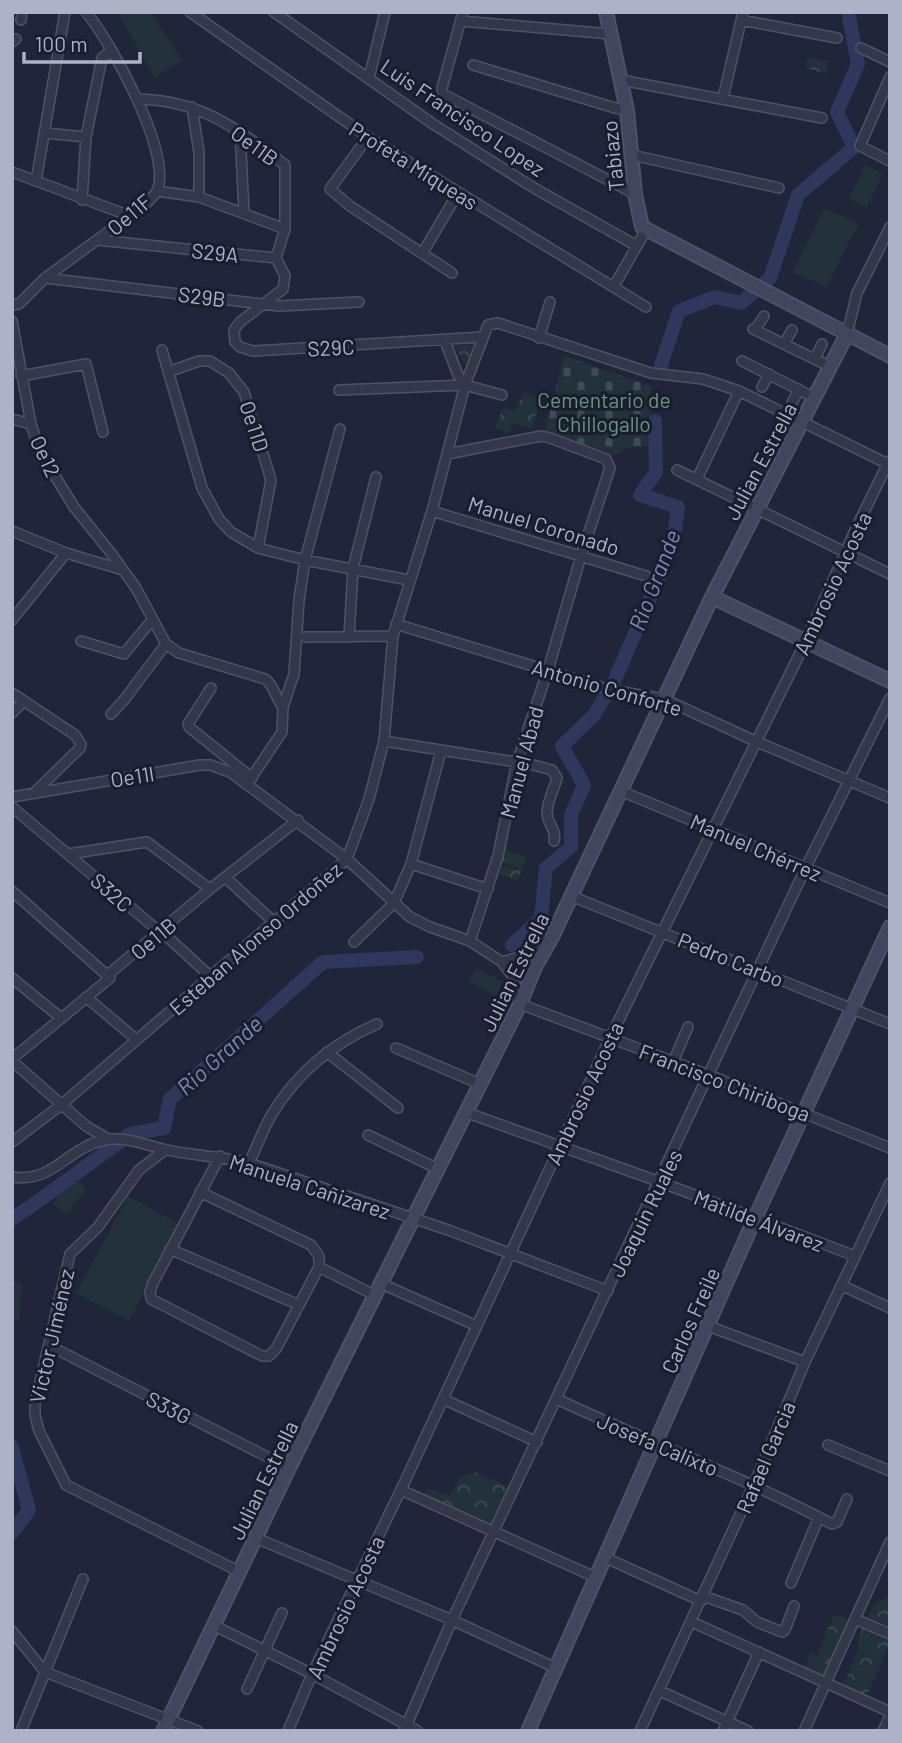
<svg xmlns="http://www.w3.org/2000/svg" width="902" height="1743" viewBox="0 0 902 1743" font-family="Barlow,sans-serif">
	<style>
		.cemetery { fill: url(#cemetery-stones) }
		.park { fill: url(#park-crowns) }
		.pitch { fill: #22313a }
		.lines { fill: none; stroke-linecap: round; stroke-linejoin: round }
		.river { stroke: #2f375d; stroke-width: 14 }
		.street-casing { stroke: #4e5264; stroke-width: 12 }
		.secondary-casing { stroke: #4e5264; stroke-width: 16 }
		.street { stroke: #343749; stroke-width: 9 }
		.secondary { stroke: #41455d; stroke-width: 12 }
		.labels { text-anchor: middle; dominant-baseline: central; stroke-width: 6; stroke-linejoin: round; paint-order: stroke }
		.street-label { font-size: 21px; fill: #aeb2c6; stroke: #191d2e }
		.park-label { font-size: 21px; fill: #65977d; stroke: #191d2e }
		.water-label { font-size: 23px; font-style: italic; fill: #7c87b4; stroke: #191d2e }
	</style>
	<defs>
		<pattern id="cemetery-stones" width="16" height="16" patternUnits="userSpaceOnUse" patternTransform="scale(1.75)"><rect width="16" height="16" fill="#22313a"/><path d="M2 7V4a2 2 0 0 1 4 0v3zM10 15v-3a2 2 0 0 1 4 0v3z" fill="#404c55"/></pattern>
		<pattern id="park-crowns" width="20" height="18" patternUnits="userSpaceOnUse" patternTransform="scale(1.75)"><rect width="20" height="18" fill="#22313a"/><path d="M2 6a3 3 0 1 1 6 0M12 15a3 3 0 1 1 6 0" fill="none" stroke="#404c55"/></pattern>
	</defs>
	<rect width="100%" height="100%" fill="#202539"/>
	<path class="cemetery" d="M564,356L651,386L648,403L652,407L651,416L645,417L651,447L631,446L614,456L545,431Z"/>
	<path class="park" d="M807,57L828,61L827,74L806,68Z
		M473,344V345L467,367L454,346Z
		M523,392L541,398L532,429L514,422L509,433L495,429L503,408L516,411Z
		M504,850L527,857L517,881L499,874L502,865L514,869L515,871L517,868L500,862Z
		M475,1472L518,1490L500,1529L424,1497L427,1488L450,1496L461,1476Z
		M889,1596L890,1643L865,1700L838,1687L844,1683L859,1649L857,1640L874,1605Z
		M834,1614L856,1622L849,1636L840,1638L826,1675L828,1683L802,1672L811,1652L817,1655Z"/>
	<path class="pitch" d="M117,12H150L182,60L155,78Z
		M865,165L883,174L867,207L849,199Z
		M824,208L859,224L826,287L792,272Z
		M476,968L503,982L496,996L469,982Z
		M74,1178L87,1189L66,1214L53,1203Z
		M128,1196L181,1225L129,1321L76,1293Z
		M12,1282L22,1283L19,1321L12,1320Z"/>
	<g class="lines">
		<path class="river" d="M661,365L679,311L715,297L741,303L770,278L798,195L854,147L837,112L858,64L848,12
			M613,684L661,573L674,536L678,507L640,495L656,472L655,421
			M512,945L541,918L546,868L571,847V815L584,785L562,746L594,715L606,695
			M12,1219L47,1195L130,1134L164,1128L170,1099L323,962L417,957
			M12,1447L29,1510L12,1533"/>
		<g class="street-casing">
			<path id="street" d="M190,12L368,137L646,307
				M274,12L433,124L534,188L637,246
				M463,12L442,88L443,94L635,194
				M21,20L22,12
				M741,20L837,38
				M461,21L611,34
				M12,42L16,39
				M861,48L890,62
				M473,65L615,108L627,110
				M890,77L860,146L890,161
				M369,78L385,12
				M621,80L822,118
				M723,98L743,12
				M137,99C201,100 236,128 285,165V229L276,258
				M192,107L199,152V197
				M240,131L244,213
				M45,133L86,137
				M368,137L330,189L350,206L452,273
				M632,155L779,188
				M12,172L130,216
				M36,181L65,12
				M157,191L199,197L285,229
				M82,200L86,137L102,58L110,51
				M97,240L276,258L285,276L283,289L240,322L234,330L235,342L240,347L253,351L482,337
				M423,252L458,193
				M45,278L279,306L359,302
				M614,286L646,230
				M12,305L19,304L45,278L146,204C149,200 155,195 157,191C173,154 111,42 86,12
				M12,321L31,424L40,452L74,507L111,553L136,588L166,644L179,653L265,679C275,686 275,698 283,707
				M753,329L831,367
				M755,330L764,316
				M847,334L857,293L890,227
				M539,338L550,302
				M445,341L458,375L465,385
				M784,344L792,330
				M162,350L202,488L219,519L231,532L258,548L305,560L409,580
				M815,359L822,344
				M742,361L815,398
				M168,372L199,361H210L229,373L244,392L271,480L258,548
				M21,376L86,364L103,432
				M762,387L769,374
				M339,390L465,385L502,395
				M792,403L799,389
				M12,419L31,424
				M447,454L541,436L550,438L606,459L610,468L581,556L548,670L517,762L498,856L470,941
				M677,470L890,574
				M697,479L739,391
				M432,511L646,576
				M12,531L66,553L123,570
				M12,620L66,553
				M396,624L611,690L664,699L755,741L890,798
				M305,637L393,636
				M349,637L353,568L376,477
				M81,641L124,654L152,620
				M211,688L188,724L189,727L252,778
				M12,693L75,735L81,744L80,748L35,792
				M12,713L24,701
				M111,714L124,700L166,644
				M384,741L529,764L552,770L557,778C554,789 547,802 547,813C547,824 557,829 554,841
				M248,783L282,732L283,707L294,674L299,600L305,560L340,429
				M621,791L890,903
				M12,797L200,765H210L230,772L347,859L410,917L430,927L470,941L502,962L513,977L520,1004L709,1075L890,1148
				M12,807L155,928L161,931L211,977
				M68,854L147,842L210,889
				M411,864L488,889
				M226,878L275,923
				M12,891L110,978
				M571,896L890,1024
				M354,942L394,903L411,864L441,751
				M502,962L526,955L547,940
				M12,978L61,1018
				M86,997L137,1040
				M396,1048L480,1084
				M327,1052L398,1108
				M12,1059L110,978V973L210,889L298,820
				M12,1061L86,1126L108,1139
				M673,1062L688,1027
				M465,1112L660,1182L855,1256
				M368,1135L438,1169
				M12,1142L61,1105L347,859L369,799L384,741L393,636L432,511L465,385L488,325L498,323L651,373L703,379L739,391L890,465
				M165,1150L139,1170L98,1227L70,1254L35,1403V1415L39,1431L66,1485L240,1572
				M220,1156L153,1283L150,1292L151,1299L262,1356H269L276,1349L319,1267
				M249,1163C257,1147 263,1129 272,1114C297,1073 333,1043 377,1024
				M12,1177C55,1183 67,1147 105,1140C123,1136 146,1145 163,1149C192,1156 221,1156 249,1163L451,1231L608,1291
				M200,1192L311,1245L319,1256V1267L376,1296
				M170,1249L299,1305
				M382,1284L477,1326
				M843,1286L890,1308
				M708,1326L805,1362
				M50,1346L289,1468
				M443,1399L537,1442
				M557,1399C648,1442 743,1477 832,1524L837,1522L847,1499
				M828,1445L890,1471
				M401,1490L597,1578
				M256,1538L452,1620L556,1668
				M606,1558L701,1601
				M791,1583L819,1517
				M703,1596L743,1610L757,1622L782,1632L785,1630L794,1606
				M855,1619L890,1634
				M692,1622L890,1712
				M213,1625L312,1674L418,1731
				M12,1631L45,1672L198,1731
				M247,1689L282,1613
				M660,1691L748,1731
				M21,1731L83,1579
				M288,1731L312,1674L406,1479L610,1038L806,641L857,526L889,461
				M404,1731L452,1620L806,867L890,698
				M640,1731L754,1484L805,1362L890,1183
				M723,1731L759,1652
				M804,1731L890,1542
				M883,1731L890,1716"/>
		</g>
		<g class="secondary-casing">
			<path id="secondary" d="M606,12L627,110L635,194L642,227L890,356
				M712,597L890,681
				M163,1731L289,1468L520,1004L535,967L552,937L712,597L847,334
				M528,1731L755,1218L890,927"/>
		</g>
		<use href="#street" class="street"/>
		<use href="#secondary" class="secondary"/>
	</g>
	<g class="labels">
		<g class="street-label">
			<text transform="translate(463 117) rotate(34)">Luis Francisco Lopez</text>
			<text transform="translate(255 145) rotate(36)">Oe11B</text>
			<text transform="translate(612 156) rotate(-96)">Tabiazo</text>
			<text transform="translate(414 165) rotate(32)">Profeta Miqueas</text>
			<text transform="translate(129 214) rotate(-40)">Oe11F</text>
			<text transform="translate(215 252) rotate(6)">S29A</text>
			<text transform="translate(202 296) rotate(7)">S29B</text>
			<text transform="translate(331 347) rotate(-3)">S29C</text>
			<text transform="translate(255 426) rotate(72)">Oe11D</text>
			<text transform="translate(46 456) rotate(65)">Oe12</text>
			<text transform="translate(760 461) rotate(-62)">Julian Estrella</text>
			<text transform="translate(544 525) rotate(17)">Manuel Coronado</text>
			<text transform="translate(832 583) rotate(-65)">Ambrosio Acosta</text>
			<text transform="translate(607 687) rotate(16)">Antonio Conforte</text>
			<text transform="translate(521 762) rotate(-75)">Manuel Abad</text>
			<text transform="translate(132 776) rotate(-9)">Oe11l</text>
			<text transform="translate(756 847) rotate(23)">Manuel Chérrez</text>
			<text transform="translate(112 892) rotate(41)">S32C</text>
			<text transform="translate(153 938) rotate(-40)">Oe11B</text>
			<text transform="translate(255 938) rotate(-41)">Esteban Alonso Ordoñez</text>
			<text transform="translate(731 959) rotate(22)">Pedro Carbo</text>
			<text transform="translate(514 972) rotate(-64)">Julian Estrella</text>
			<text transform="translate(725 1082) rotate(21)">Francisco Chiriboga</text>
			<text transform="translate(584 1093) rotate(-65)">Ambrosio Acosta</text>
			<text transform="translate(310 1186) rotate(18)">Manuela Cañizarez</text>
			<text transform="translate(645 1213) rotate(-64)">Joaquin Ruales</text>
			<text transform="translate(759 1220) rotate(21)">Matilde Álvarez</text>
			<text transform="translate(690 1320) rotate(-66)">Carlos Freile</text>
			<text transform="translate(51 1336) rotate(-77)">Victor Jiménez</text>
			<text transform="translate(169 1407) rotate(27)">S33G</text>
			<text transform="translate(658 1444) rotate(23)">Josefa Calixto</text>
			<text transform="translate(765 1457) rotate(-67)">Rafael Garcia</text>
			<text transform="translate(263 1480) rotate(-64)">Julian Estrella</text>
			<text transform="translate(345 1607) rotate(-65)">Ambrosio Acosta</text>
		</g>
		<g class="park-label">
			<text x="604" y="399">Cementario de<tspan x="604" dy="24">Chillogallo</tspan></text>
		</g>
		<g class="water-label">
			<text transform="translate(654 580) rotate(-69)">Rio Grande</text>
			<text transform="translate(219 1055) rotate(-42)">Rio Grande</text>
		</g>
	</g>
	<rect width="902" height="1743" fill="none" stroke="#aeb2c6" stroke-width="28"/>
	<path d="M24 52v10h116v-10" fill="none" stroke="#aeb2c6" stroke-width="3.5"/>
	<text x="35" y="52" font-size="21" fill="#aeb2c6" stroke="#191d2e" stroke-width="5" paint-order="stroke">100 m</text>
</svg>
